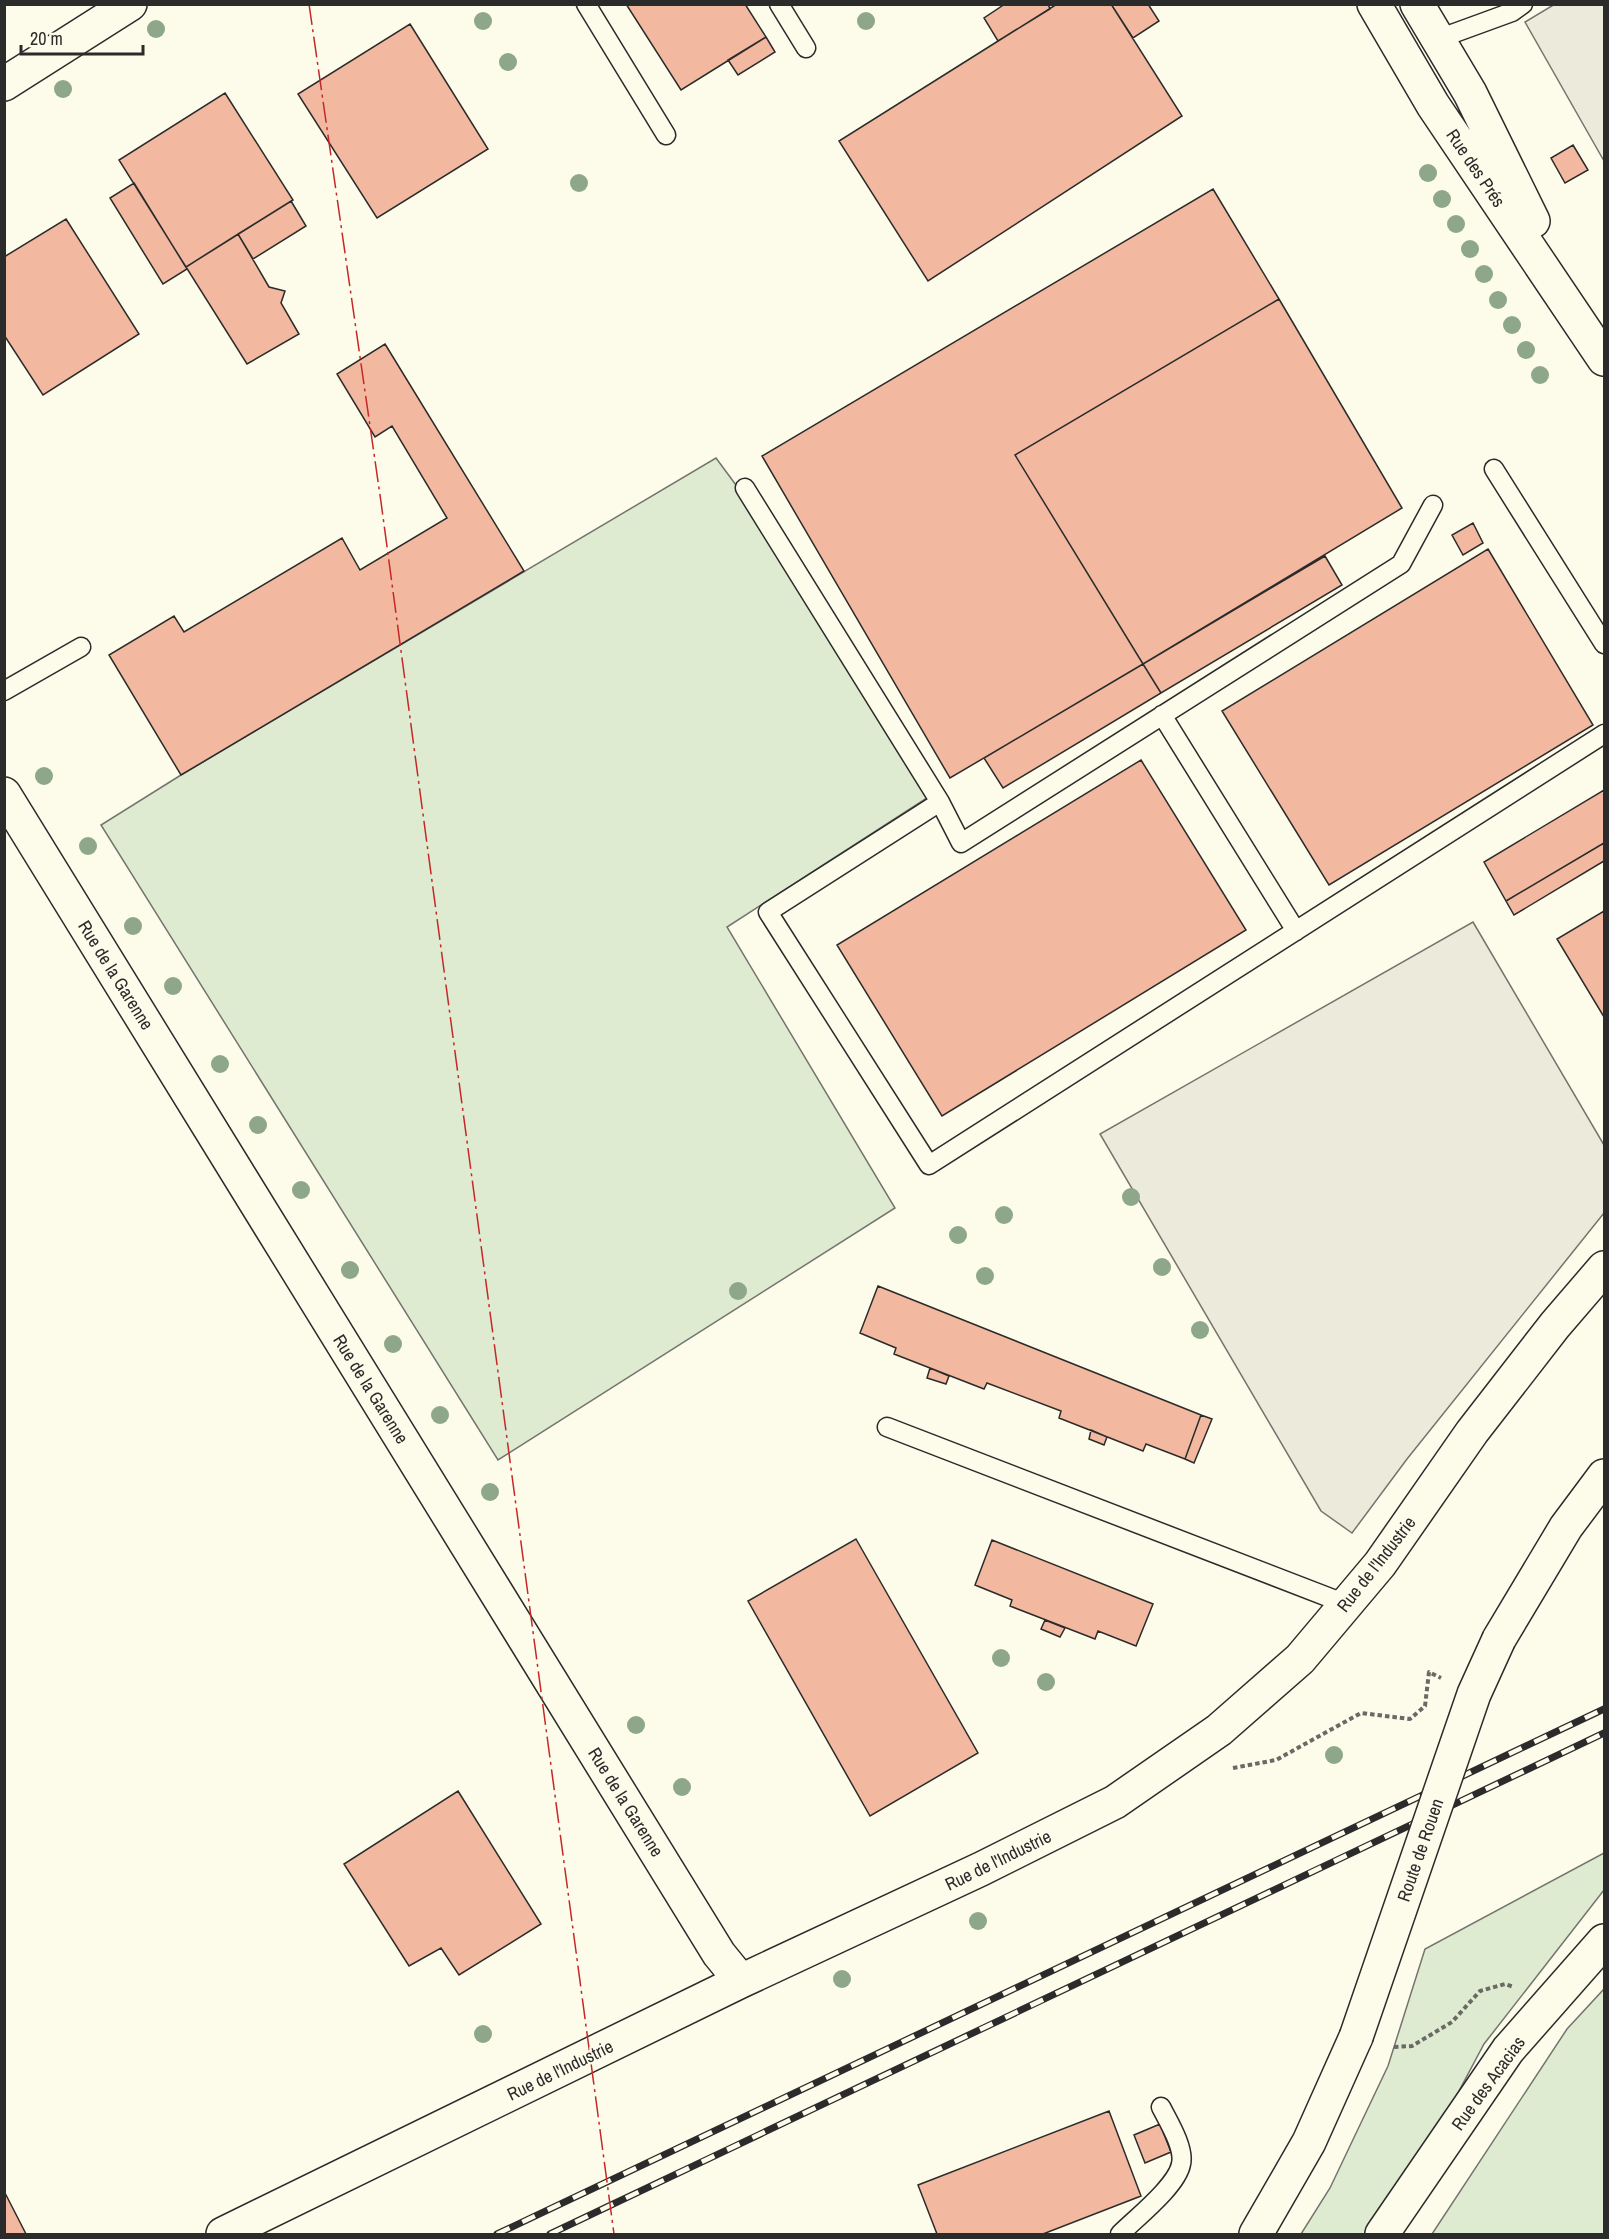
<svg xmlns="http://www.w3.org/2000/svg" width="1609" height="2239" viewBox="0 0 1609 2239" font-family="'Archivo Narrow',sans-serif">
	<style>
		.green { fill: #deebd1; stroke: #74746e; stroke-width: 1.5 }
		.parking { fill: #eceadb; stroke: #74746e; stroke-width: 1.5 }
		.building { fill: #f2b8a0; stroke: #2b2b2b; stroke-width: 1.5 }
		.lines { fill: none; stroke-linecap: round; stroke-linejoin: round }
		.lane-casing { stroke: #2b2b2b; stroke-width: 21 }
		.street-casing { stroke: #2b2b2b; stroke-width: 36 }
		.secondary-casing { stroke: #2b2b2b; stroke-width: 36 }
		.primary-casing { stroke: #2b2b2b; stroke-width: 36 }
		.path { stroke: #6a6964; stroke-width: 4; stroke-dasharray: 4.5 3; stroke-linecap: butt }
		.lane { stroke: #fdfbea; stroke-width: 18 }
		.street { stroke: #fdfbea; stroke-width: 33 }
		.secondary { stroke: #fdfbea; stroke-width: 33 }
		.primary { stroke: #fdfbea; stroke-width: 33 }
		.rail-casing { stroke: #2b2b2b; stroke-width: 7 }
		.rail { stroke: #fdfbea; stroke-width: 4.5; stroke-dasharray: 14; stroke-linecap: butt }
		.primary-bridge-casing { stroke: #2b2b2b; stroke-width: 36; stroke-linecap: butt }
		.primary-bridge { stroke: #fdfbea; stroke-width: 33 }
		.power { stroke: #c62828; stroke-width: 1.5; stroke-dasharray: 21 4.5 3 4.5; stroke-linecap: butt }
		.tree { fill: #8ea78a }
		.labels { text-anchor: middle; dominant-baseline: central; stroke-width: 4.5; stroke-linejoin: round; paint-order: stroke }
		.street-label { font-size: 18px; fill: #2b2b2b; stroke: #fdfbea }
	</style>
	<rect width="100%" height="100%" fill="#fdfbea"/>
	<path class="green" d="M716,458L750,504L927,798L727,927L895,1208L498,1460L101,825L181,775Z
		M1604,1853V1890L1484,2044L1443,2121L1367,2234H1301L1330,2188L1388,2066L1425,1949Z
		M1604,1989V2234H1432L1567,2029Z"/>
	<path class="parking" d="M1555,4L1604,5V161L1525,22Z
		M1473,922L1604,1145V1213L1407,1459L1352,1533L1321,1511L1100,1134Z"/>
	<path class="building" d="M626,4H745L766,37L681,90Z
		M1005,4H1048L1050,9L998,41L984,18Z
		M1057,4H1111L1182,116L928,281L839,141Z
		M1111,4H1148L1159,21L1133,38Z
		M410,24L488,149L377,218L298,94Z
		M766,37L775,52L738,75L728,60Z
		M225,93L293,200L186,267L119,160Z
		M1573,145L1588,170L1565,183L1551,158Z
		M134,183L187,269L163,284L110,198Z
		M1213,189L1279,299L1015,455L1143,664L950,778L762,456Z
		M291,201L306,226L253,259L238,234Z
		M66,219L139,334L43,395L4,335V257Z
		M238,234L269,287L285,291L281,303L299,334L247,364L186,267Z
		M1279,299L1402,508L1143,664L1015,455Z
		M385,344L524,571L181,775L109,655L174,616L184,632L342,538L360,570L447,518L392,426L375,437L337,374Z
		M1473,523L1483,543L1463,555L1452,535Z
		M1488,549L1593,725L1329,885L1222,711Z
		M1325,556L1342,585L1161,693L1143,664Z
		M1143,664L1161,693L1003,788L984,758Z
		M1141,760L1246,930L942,1116L837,945Z
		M1604,790V843L1506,901L1484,862Z
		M1604,843V861L1514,915L1506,901Z
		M1604,911V1017L1557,939Z
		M878,1286L1201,1415L1185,1459L1146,1444L1143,1451L1059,1418L1061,1411L987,1383L984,1389L894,1354L896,1348L860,1333Z
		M930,1368L949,1376L946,1384L927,1378Z
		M1201,1415L1212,1419L1194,1463L1185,1459Z
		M1091,1430L1107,1437L1104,1445L1089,1439Z
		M856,1539L978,1753L870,1816L748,1601Z
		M992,1540L1153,1604L1136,1646L1098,1631L1095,1639L1010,1606L1012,1600L975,1585Z
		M1045,1620L1065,1628L1060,1637L1041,1629Z
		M458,1791L541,1924L459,1975L441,1948L409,1966L344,1864Z
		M1109,2111L1141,2196L1043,2234H937L918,2185Z
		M1160,2124L1171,2152L1145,2163L1134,2135Z
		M4,2191L26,2234H4Z"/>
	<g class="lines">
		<g class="lane-casing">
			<path id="lane" d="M586,4L666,135
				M779,4L806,48
				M1438,39L1512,12L1523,4
				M1494,469L1604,644
				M745,488L940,802L961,843L1401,564L1433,505
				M4,691L81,647
				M1162,715L1296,931
				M940,802L768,912L929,1165L1604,734
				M887,1427L1346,1604
				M1120,2234C1136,2218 1177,2186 1181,2164C1185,2148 1168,2121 1161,2107"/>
		</g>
		<g class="street-casing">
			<path id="street" d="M4,84L130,4
				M4,794L719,1954L741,1981
				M223,2234L741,1981L981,1869L1115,1802L1219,1730L1300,1659L1380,1564L1472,1432L1555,1325L1604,1268
				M1382,2234L1508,2050L1604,1941"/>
		</g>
		<g class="secondary-casing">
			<path id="secondary" d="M1374,4L1433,105L1604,359
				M1417,4L1470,93L1533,221"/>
		</g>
		<g class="primary-casing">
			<path id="primary" d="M1499,1639L1566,1527L1604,1476
				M1256,2234L1309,2142L1356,2037"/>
		</g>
		<path class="path" d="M1233,1768L1276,1760L1361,1713L1410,1719L1425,1706L1429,1672L1441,1678
			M1394,2047L1412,2046L1452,2022L1480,1991L1505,1984L1514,1987"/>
		<use href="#lane" class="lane"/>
		<use href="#street" class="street"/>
		<use href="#secondary" class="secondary"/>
		<use href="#primary" class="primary"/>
		<g class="rail-casing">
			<path id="rail" d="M497,2234L1604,1709
				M550,2234L1604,1733"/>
		</g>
		<use href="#rail" class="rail"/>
		<g class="primary-bridge-casing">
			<path id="primary-bridge" d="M1356,2037L1474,1694L1499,1639"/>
		</g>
		<use href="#primary-bridge" class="primary-bridge"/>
		<path class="power" d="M309,4L381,502L614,2234"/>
	</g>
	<g class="tree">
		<circle cx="483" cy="21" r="9"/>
		<circle cx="866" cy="21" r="9"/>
		<circle cx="156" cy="29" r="9"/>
		<circle cx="508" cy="62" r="9"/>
		<circle cx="63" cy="89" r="9"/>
		<circle cx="1428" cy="173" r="9"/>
		<circle cx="579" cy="183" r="9"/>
		<circle cx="1442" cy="199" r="9"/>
		<circle cx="1456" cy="224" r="9"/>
		<circle cx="1470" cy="249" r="9"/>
		<circle cx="1484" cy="274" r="9"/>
		<circle cx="1498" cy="300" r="9"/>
		<circle cx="1512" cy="325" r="9"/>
		<circle cx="1526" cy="350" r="9"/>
		<circle cx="1540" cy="375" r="9"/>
		<circle cx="44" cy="776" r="9"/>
		<circle cx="88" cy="846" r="9"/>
		<circle cx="133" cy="926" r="9"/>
		<circle cx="173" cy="986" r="9"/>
		<circle cx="220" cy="1064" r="9"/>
		<circle cx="258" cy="1125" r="9"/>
		<circle cx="301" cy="1190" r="9"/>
		<circle cx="1131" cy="1197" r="9"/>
		<circle cx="1004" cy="1215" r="9"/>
		<circle cx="958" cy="1235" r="9"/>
		<circle cx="1162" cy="1267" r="9"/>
		<circle cx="350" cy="1270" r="9"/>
		<circle cx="985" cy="1276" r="9"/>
		<circle cx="738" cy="1291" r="9"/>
		<circle cx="1200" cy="1330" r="9"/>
		<circle cx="393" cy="1344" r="9"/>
		<circle cx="440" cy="1415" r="9"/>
		<circle cx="490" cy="1492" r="9"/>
		<circle cx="1001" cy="1658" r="9"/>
		<circle cx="1046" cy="1682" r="9"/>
		<circle cx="636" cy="1725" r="9"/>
		<circle cx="1334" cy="1755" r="9"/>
		<circle cx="682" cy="1787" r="9"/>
		<circle cx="978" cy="1921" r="9"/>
		<circle cx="842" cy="1979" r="9"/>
		<circle cx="483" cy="2034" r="9"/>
	</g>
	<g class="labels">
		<g class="street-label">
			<text transform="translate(1476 168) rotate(56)">Rue des Prés</text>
			<text transform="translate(116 975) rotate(58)">Rue de la Garenne</text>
			<text transform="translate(371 1389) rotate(58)">Rue de la Garenne</text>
			<text transform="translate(1376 1564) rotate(-52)">Rue de l'Industrie</text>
			<text transform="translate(626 1802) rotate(58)">Rue de la Garenne</text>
			<text transform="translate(1420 1850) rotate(-71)">Route de Rouen</text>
			<text transform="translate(998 1860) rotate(-26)">Rue de l'Industrie</text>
			<text transform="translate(560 2070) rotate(-26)">Rue de l'Industrie</text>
			<text transform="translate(1488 2083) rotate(-54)">Rue des Acacias</text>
		</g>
	</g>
	<rect width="1609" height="2239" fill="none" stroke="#2b2b2b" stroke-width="12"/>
	<path d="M21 45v9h122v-9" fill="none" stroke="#2b2b2b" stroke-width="3"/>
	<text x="30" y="45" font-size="18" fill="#2b2b2b" stroke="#fdfbea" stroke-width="4.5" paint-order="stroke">20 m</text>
</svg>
